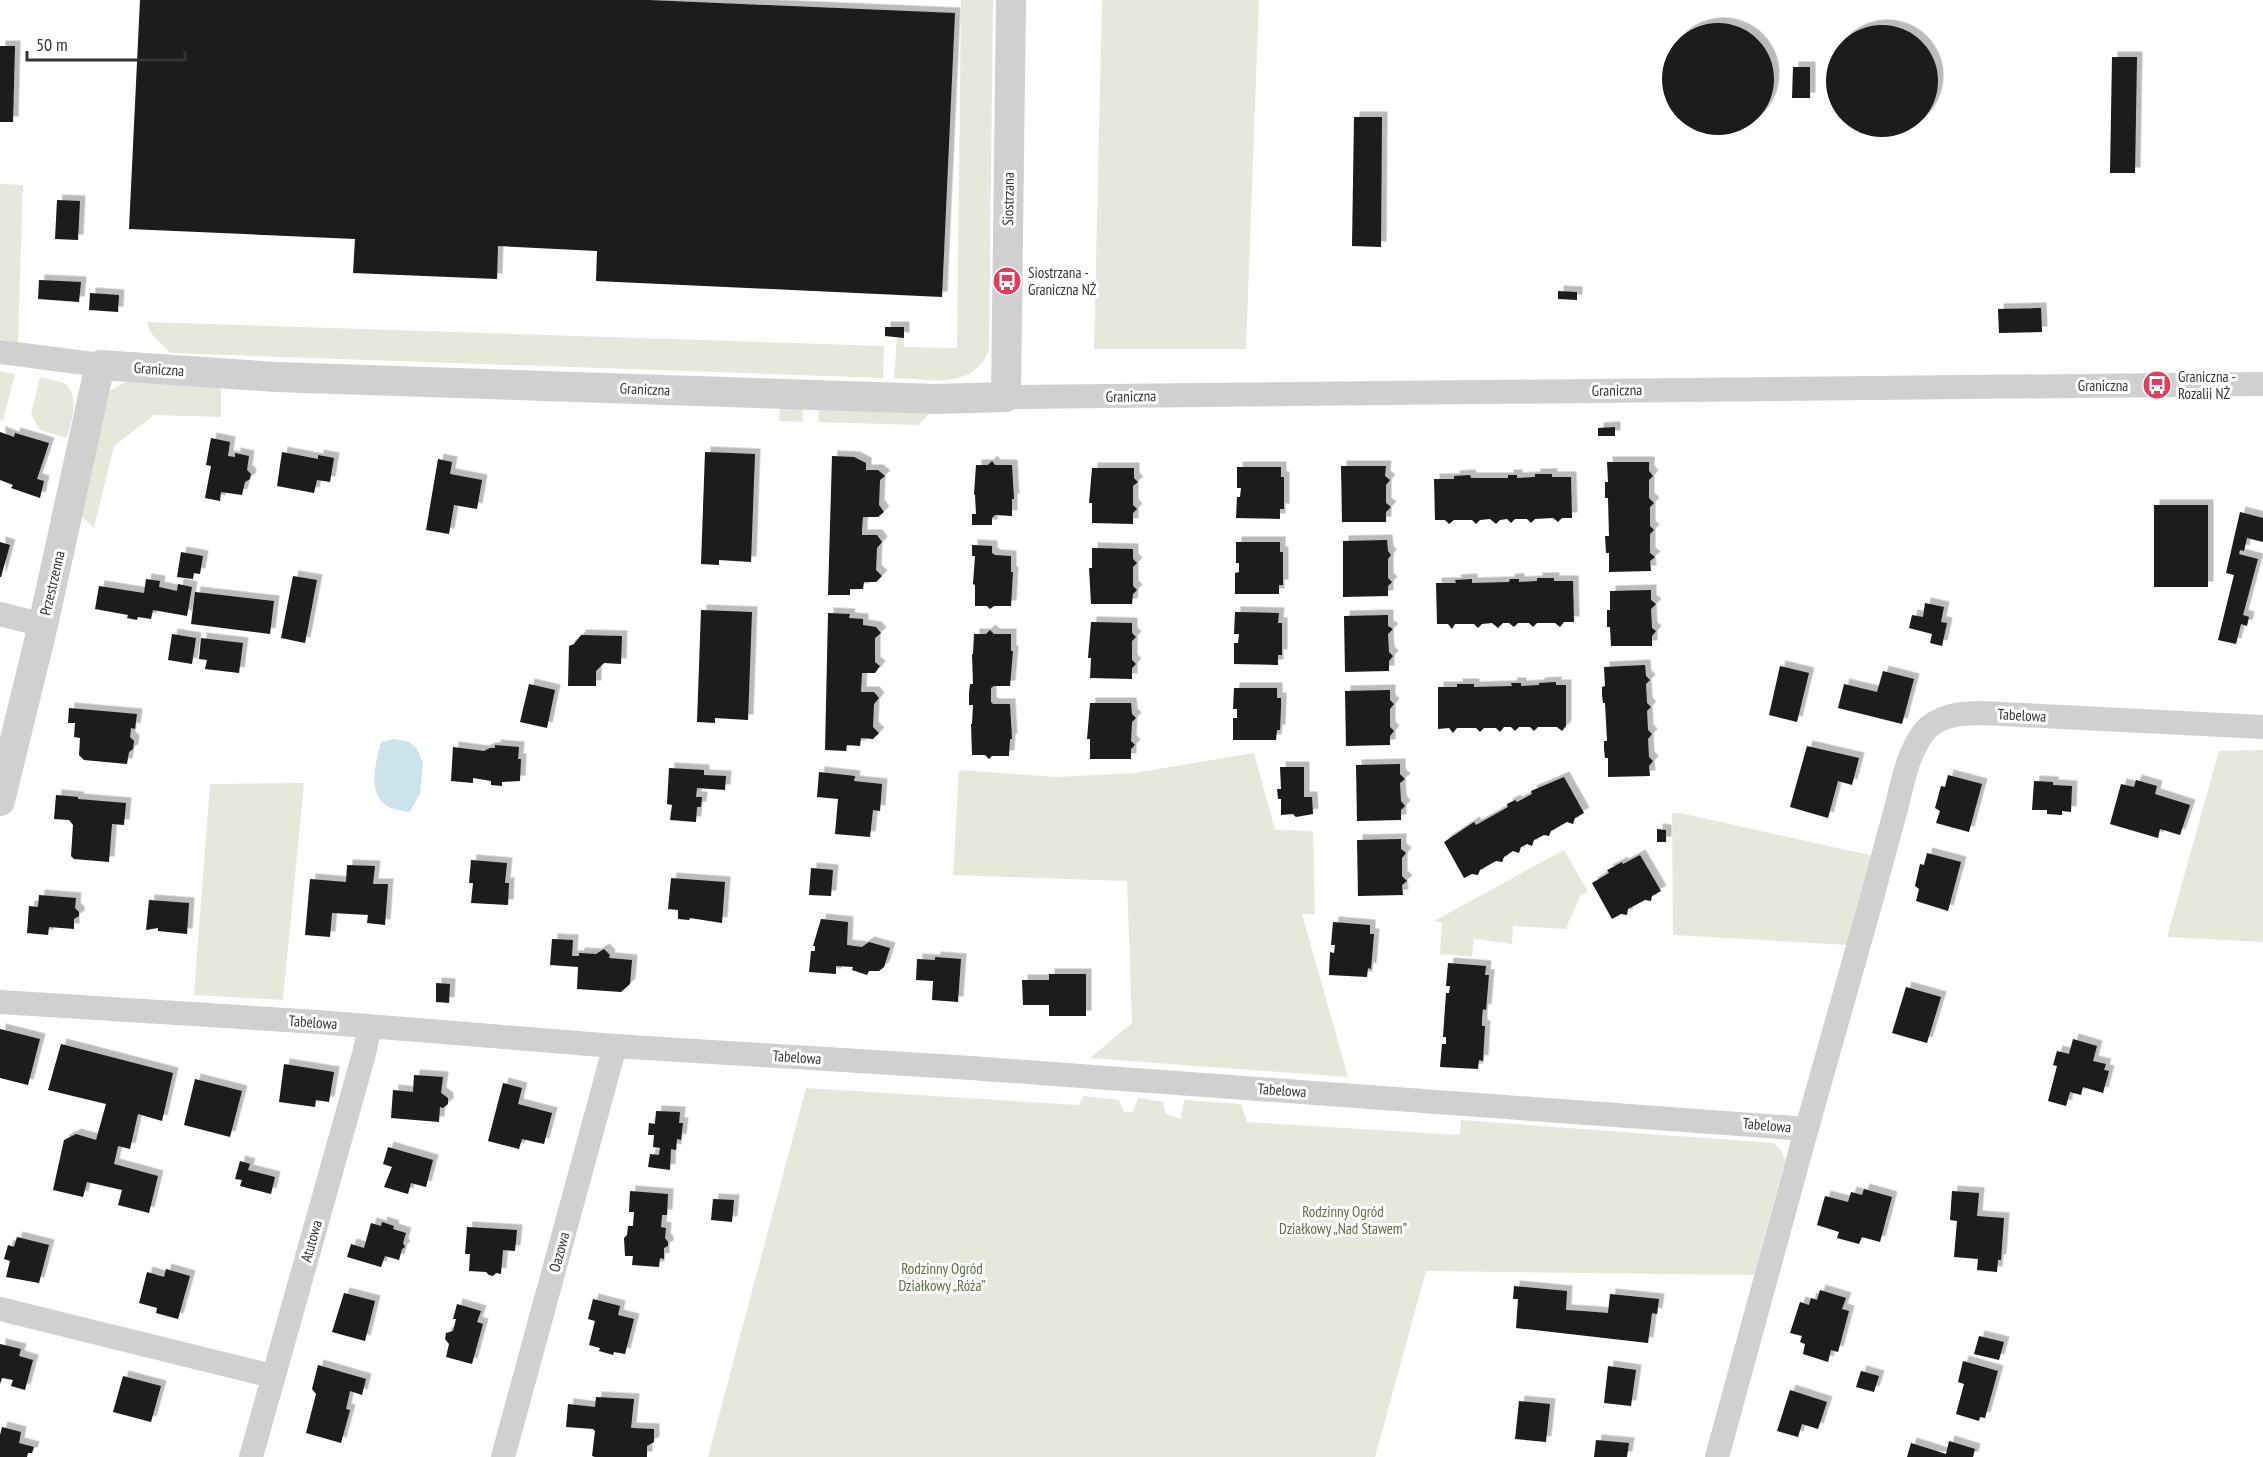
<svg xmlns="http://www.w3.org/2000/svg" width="2263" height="1457" viewBox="0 0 2263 1457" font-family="'PT Sans Narrow',sans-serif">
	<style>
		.green { fill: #e4e9dc }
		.water { fill: #cde3eb }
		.building { fill: #1a1a1a; filter: url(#shadow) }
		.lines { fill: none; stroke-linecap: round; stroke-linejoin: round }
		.minor { stroke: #d0d0d0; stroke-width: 24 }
		.tertiary { stroke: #d0d0d0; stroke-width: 30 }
		.labels { text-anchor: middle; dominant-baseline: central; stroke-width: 6; stroke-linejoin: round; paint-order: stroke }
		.street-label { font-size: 15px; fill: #333; stroke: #fff }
		.poi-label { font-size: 15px; fill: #333; stroke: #fff; text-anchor: start }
		.park-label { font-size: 15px; fill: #5b6e41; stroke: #fff }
	</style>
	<defs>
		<filter id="shadow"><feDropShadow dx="5.5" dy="-5.5" stdDeviation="0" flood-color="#0004"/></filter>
	</defs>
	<rect width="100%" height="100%" fill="#fff"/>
	<path class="green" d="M961,0H993L989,351C971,391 930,379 894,378L897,337L904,338V347L957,348Z
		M1102,0H1259L1246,349H1094Z
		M0,184L23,185L18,343L0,339Z
		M147,322L884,346L883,378L170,353L150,332Z
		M0,371L15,374L3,420L0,419Z
		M40,377L65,383C80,400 72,417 67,438L40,430L31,414Z
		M127,381L221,386V417L154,415L114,446L94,528L80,515L106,399L110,391Z
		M798,405L803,410L802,422L779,421L780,407Z
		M823,406L929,410V414L919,425L818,422L819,411Z
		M2263,750V942L2167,937L2219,751Z
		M1254,753L1275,830L1313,831L1315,914H1302L1348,1077L1090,1058L1132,1023L1127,881L953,875L959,770L1056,777L1135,773Z
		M304,783L283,1000L194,995L210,784Z
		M1672,813H1680L1874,856L1848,945L1673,935Z
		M1564,850L1588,892L1580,896L1566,929L1513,926L1512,944L1474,939L1472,957L1440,954L1442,922L1434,921Z
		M806,1088L1078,1105L1084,1096L1119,1100L1124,1112H1133L1138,1098L1163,1102L1166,1114L1181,1119L1184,1100L1241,1104L1247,1122L1460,1135L1461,1120L1773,1143L1781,1150L1785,1160L1754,1275L1426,1271L1375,1457H708Z"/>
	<path class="water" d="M394,739L409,742L417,749L423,763L420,793L410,812C404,811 396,810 391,808C365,797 376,762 381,742Z"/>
	<path class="building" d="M140,0H648L955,13L942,297L596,281L597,251L498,246L497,279L353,273L355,239L129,229Z
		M1662 79a56 56 0 1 1 112 0a56 56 0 1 1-112 0Z
		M1826 81a56 56 0 1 1 112 0a56 56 0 1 1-112 0Z
		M0,46H15L13,122H0Z
		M2112,57H2137L2135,173H2110Z
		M1793,67H1810V98H1792Z
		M1354,117H1382L1381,247L1352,246Z
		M57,200L80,201L78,240L55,239Z
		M39,280L81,282L79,302L38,299Z
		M1558,291L1577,292V300L1558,299Z
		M90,293L119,295L118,312L89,310Z
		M2041,308L2042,332L1999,333L1998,309Z
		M885,327H904V338L885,336Z
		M1615,427V436H1598V428Z
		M0,432L14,437L15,433L49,443L37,479L44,481L40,498L11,488L13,485L0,480Z
		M211,438L230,442L228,456L235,457V453L249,456L247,470L251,474L250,479L245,482L242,495L221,492L220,501L205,498L211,466L206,465Z
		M282,452L318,459V455L334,458L330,482L317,480L314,493L277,486Z
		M705,452L755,454L751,562L719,560V565L701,564Z
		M832,456L854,457L866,463V470H878L885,476L880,480L879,505L884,512L878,517H863L862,529V535H877L882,542L877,548L876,570L882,576L876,582H864L863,589H850V595H828Z
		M438,459L452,462L450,474L482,480L477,509L454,505L449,534L426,530Z
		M992,461L995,465H1012L1014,499H1012V516L995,515L992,518V525H972V514H976L975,495L974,494L976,465H988Z
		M1607,462H1649V471L1653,476L1649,480V498L1654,503L1650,507V526L1654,530L1650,534V553L1655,557L1650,561L1651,571L1609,572V553H1606L1605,536H1609L1608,498H1605V482H1608Z
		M1341,466H1386L1385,476L1390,480L1386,485V503L1391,507L1386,512V522H1342Z
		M1237,467H1281V477H1284V509H1280V519L1236,518L1237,497H1240L1241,488H1237Z
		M1092,468H1134V478L1138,482L1133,486V505L1137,509L1133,513V524L1092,523V503H1089Z
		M1535,474H1552V477H1571L1572,518H1562L1558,522L1553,518L1535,519L1531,523L1527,519H1515L1511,523L1507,519L1500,520L1496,524L1490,519L1480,520L1476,524L1472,520H1454L1449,524L1445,520H1435L1434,479H1454V476L1470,475L1471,478H1508V475H1517V478L1535,477Z
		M2154,505H2208V587H2154Z
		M2240,512L2263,518V542L2247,538L2244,551L2240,550L2239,554L2258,559L2243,615L2249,617L2247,626L2241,624L2236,644L2218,640L2234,575L2226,573Z
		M1387,540L1388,551L1391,555L1388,559V578L1392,582L1388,586V596L1343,597V541Z
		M0,542L10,545L1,577H0Z
		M1236,542H1280V552H1283V585H1279V594H1235V573L1239,572V563H1236Z
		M972,545L992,546V553L995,555L1011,556V572H1013L1011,606H994L990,609L987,606H975V585L973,584L975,556H972Z
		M1092,548L1133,549V559L1137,563L1133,567V586L1137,590L1133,594L1132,604H1091L1089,568H1092Z
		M181,552L203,556L200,574L194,573L193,579L177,577Z
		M293,576L317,580L305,643L281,638Z
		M1537,578H1554V581H1573L1574,622H1564L1560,627L1555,623H1537L1533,627L1529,623H1518L1514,627L1509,623H1503L1498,628L1492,623L1482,624L1478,628L1474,624H1455L1452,629L1448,624H1437L1436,583H1456L1455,580L1472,579V583L1509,582L1510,579H1519V582L1537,581Z
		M146,579L160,581L159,587L177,591L178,584L192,587L187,616L153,610L151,619L138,617L137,620L127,618L128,615L95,609L99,586L144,593Z
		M1651,590V600L1656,604L1651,609L1652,628L1656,631L1652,636V646H1611L1610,627H1607V610H1610V591Z
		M195,592L274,601L270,634L191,624Z
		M1925,603L1944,607L1941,622L1947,623L1942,646L1930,643L1932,634L1909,628L1912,615L1923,617Z
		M701,610L752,612L748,720L715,718V723L697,722Z
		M1235,612L1279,613L1278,623H1282V655H1278V665L1234,664V643H1238L1239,634H1234Z
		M828,613L850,614L849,618L863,619V625L876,627L881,633L875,638V662L880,666L875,673H862L861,692H874L879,698L874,704L873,727L879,733L873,739L861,738L860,746L847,745L846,751L825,750Z
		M1388,615V626L1393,629L1388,634L1389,652L1393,656L1389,661V671L1345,672L1344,616Z
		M1091,622L1132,623V633L1136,637L1132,641V660L1136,664L1132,668V679L1090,678L1091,658H1088Z
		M990,630L994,634H1011V651H1013L1010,686H994L991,688V702L993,704H1010L1012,739H1010L1009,756H992L989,759L985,755H972L971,724H972L973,705H969V693L970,684H973L972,654H973L974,634H986Z
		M172,634L196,638L192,664L168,660Z
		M581,635L622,636L621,664L604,663L596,671V686H568L569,646L574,644Z
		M201,638L243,643L239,673L205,669L207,660L199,659Z
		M1645,665L1646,676L1650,680L1646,684L1647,703L1651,707L1647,711L1648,730L1652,734L1648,739L1649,757L1653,761L1649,766L1650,776L1608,777V758H1605L1604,749V741H1607L1605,703H1603L1602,695V687L1605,686L1604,667Z
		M1780,666L1809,673L1797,722L1769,715Z
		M1883,671L1914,679L1902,724L1838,708L1844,684L1877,692Z
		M1556,682V685H1566V726L1562,731L1557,727H1538L1534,731L1530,727H1519L1515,731L1511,727H1504L1500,732L1496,728H1484L1480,732L1476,728H1457L1453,733L1449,728L1438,729V687H1457V684H1474V687L1512,686L1511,683H1521V686L1539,685V683Z
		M529,684L555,690L547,728L520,722Z
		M1234,688H1277V698H1281V706L1280,730H1277L1276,740H1233V718H1237V709H1233Z
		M1390,690V700L1394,704L1390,709V727L1394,731L1390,736V745L1346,746L1345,691Z
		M1090,703H1131L1132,714L1136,718L1132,722L1131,741L1135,745L1131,749V759H1090V739H1087Z
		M69,708L137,714L135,729L131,728L130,737L134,741L133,749L129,752L127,764L84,760L79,755L80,738L74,737L75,723H68Z
		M495,745L519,747L518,759H521L520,781L502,782V786L491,785V781L473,778V783L451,781L453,747L484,751L490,748H495Z
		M1807,746L1859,758L1852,785L1838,781L1828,818L1790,807Z
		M1400,764V774L1405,779L1400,783L1401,801L1405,806L1401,810V820L1357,821L1356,765Z
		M1280,767H1304V797H1312L1313,814L1296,817L1293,814L1281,815V799H1278L1277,789H1281Z
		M669,768L704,770V775L726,776L725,790L697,788L696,797H702L701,807H697L696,822L670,820L672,805L667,804Z
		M819,772L855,776L854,781L882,784L880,811L873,810L870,837L835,834L838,799L817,797Z
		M1948,775L1982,784L1969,832L1936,823L1940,811L1935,808L1941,786L1945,787Z
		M1564,777L1584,813L1575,818L1573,824L1567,822L1551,831L1549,836L1544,835L1534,840L1532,846L1527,844L1521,847L1519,853L1513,851L1504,857L1502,862L1496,861L1480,870L1478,875L1472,874L1464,878L1444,842L1474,822L1476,825L1508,807L1507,804L1515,800L1517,802L1532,794L1531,791Z
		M2136,780L2157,786L2155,794L2190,805L2180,835L2160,829L2158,838L2110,824L2121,784L2134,787Z
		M2034,781L2053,782V785L2072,786L2071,812L2062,811V815L2047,814V810H2032Z
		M56,795L78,797V799L126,803L124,825L112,824L109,862L74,859L71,856L73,825L69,820L54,819Z
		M1657,829L1666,830V842H1657Z
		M1401,839V849L1406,853L1402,858V876L1407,881L1402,885L1403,895L1358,896L1357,840Z
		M1927,853L1961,862L1948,911L1916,901L1919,889L1915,886L1920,864L1924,865Z
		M1640,855L1661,891L1652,896L1651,901L1645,900L1628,909L1627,915L1621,914L1612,919L1592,883L1609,873L1607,870L1615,866L1622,862L1623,864Z
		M471,860L507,863L505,883H509L508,905L471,903L473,883H469Z
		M347,865L375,866L373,884H388L385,925L367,923L368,915L332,913L330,937L305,935L310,879L346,882Z
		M811,868L833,870L831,896L809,895Z
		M671,878L725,882L722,923L690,918L689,920L678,919V910L668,909Z
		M39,895L76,898L75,908L79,912V916L74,919V929L49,927L48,935L27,933L29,906L38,907Z
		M149,900L189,903L187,934L158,931V928L146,930Z
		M821,919L848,922L847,945L862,947L869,942L890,948L884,967L879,971H869L867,975L852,970L853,967L836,966V974L809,972L811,951H815V946H813Z
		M1333,922L1370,925V934H1374L1371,969L1368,968L1367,977L1329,975L1330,952L1334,953L1335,945H1331Z
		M552,939L573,940L572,956H579V953L596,954L604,949L610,955L609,958L632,960L630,984L621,992L577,989L578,967L550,965Z
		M935,957L961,959L958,1002L932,1000L933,981L916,980L917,959L935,960Z
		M1448,963L1486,966L1485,975H1489L1486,1010L1483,1009L1482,1018V1026H1485L1483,1061L1479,1060L1478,1069L1440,1067L1442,1044H1446V1037H1443L1446,993H1449L1450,986H1446Z
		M1049,974H1086V1016H1049V1005H1023L1022,980H1049Z
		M436,983L450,984L449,1003L436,1002Z
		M1906,987L1941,997L1927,1043L1892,1033Z
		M0,1029L40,1039L28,1085L0,1078Z
		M2073,1039L2097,1046L2093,1061L2106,1064L2104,1070L2109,1071L2103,1093L2083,1087L2081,1095L2070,1092L2066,1106L2048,1101L2057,1066L2053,1065L2057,1051L2069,1054Z
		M61,1044L173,1073L162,1121L138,1114L130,1149L118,1146L114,1164L158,1176L149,1213L118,1205L122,1190L87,1182L83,1197L53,1190L64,1140L76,1134L96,1140L106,1104L48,1090Z
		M284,1064L334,1072L329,1102L316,1100L315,1107L279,1102Z
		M414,1075L443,1077L441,1093L448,1098V1104L443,1108L440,1107L439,1122L391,1118L393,1090L413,1092Z
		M195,1079L242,1091L230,1137L184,1125Z
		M503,1083L522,1088L518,1104L552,1113L544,1144L522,1139L519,1149L488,1141Z
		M656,1111L680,1112L679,1123H683L681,1140L677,1139L676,1150L671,1149L670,1170L648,1167L650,1154L659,1155L660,1148L653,1147L654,1135H648L649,1123L655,1124Z
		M388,1147L433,1160L426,1187L411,1183L408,1194L384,1187L392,1167L383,1164Z
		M240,1161L250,1164L248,1170L275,1177L271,1194L240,1186L242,1180L235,1179Z
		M1864,1189L1892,1197L1880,1242L1862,1237L1859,1244L1837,1238L1839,1232L1817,1225L1825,1196L1848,1202L1851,1192L1862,1195Z
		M630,1191L668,1194L667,1215H662L661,1227L666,1228L665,1238L668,1242V1246L664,1248V1259L660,1258L659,1267L632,1265L633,1256H625L624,1238L627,1235L628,1226H633L634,1212H629Z
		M1952,1191L1979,1193L1977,1216L2004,1218L2001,1260H1998L1997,1272L1977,1270L1978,1259L1954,1257L1957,1221L1950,1220Z
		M713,1199L734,1200L732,1222L711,1220Z
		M382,1222L394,1226L393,1229L406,1233L403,1243L405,1247L402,1249L399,1260L385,1256L381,1267L347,1257L351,1244L364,1248L371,1223L381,1226Z
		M467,1227L517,1230L515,1251L503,1250L501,1274L496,1273L493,1276L489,1275L486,1272L469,1271L470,1254H465Z
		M17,1237L49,1245L39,1283L6,1277L10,1261L4,1259L8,1245L14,1247Z
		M166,1269L190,1276L178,1319L156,1313L157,1308L139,1303L147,1272L164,1277Z
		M1514,1286L1567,1291L1566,1310L1583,1311L1608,1313L1610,1294L1659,1299L1657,1314L1652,1313L1648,1343L1516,1328L1518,1299H1513Z
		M1820,1290L1846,1298L1842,1309L1849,1311L1838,1352L1831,1350L1828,1362L1803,1354L1805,1344L1800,1342L1802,1336L1790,1333L1800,1302L1809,1305L1811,1298L1817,1300Z
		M344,1293L375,1301L365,1341L332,1332Z
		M593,1299L620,1306L618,1315L634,1319L625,1354L614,1352L613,1355L599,1351L600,1348L589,1345L595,1321L588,1319Z
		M457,1304L481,1311L477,1322L483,1324L472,1364L446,1357L449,1344L445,1339L446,1333L453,1331L456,1319H453Z
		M1979,1336L2004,1342L1999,1360L1974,1354Z
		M0,1344L21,1349L19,1356L33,1360L25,1390L11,1386L13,1380L2,1378L0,1384Z
		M1963,1361L1998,1371L1985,1418L1980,1417L1979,1421L1956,1414L1964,1384L1958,1382Z
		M318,1365L366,1379L362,1395L350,1391L346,1409L350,1410L341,1443L306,1433L316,1394L312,1389Z
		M1608,1366L1636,1370L1631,1406L1604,1403Z
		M1861,1371L1879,1376L1874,1392L1856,1387Z
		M123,1376L161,1386L151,1422L113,1412Z
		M1790,1390L1827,1402L1818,1429L1802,1424L1798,1437L1777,1431Z
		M596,1397L634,1399L631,1428L654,1429V1442L647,1446V1457H595L592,1456L595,1431L593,1429L566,1427L568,1404L595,1407Z
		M1519,1401L1550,1404L1546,1442L1515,1439Z
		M2,1427L21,1432L19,1443L34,1447L32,1453H28L27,1457H0V1435Z
		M1596,1440L1629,1443L1627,1457H1594Z
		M1949,1441L1975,1449L1973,1457H1907L1911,1443L1946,1454Z"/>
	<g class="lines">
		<path class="minor" d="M0,352L100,365
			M1006,397L2263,384
			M0,614L43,625
			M0,1002L318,1022L615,1046L971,1068L1807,1129
			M0,1309L272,1376
			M251,1457L364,1054L370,1026
			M503,1457L615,1046
			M1717,1457C1767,1271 1818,1086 1871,901C1880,869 1888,837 1897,805C1903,780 1908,754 1923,733C1937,715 1961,713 1981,713L2263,727"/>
		<path class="tertiary" d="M0,801L43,625L100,365L276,377L936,399L1006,397L1011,0"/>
	</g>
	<defs>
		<g id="bus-disc" transform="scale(1.5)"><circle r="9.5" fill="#e03f5c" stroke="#fff"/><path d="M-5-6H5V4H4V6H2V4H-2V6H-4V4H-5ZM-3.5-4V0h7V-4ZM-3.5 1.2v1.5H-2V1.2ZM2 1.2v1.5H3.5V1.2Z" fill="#fff"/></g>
	</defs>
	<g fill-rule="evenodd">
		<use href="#bus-disc" x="1007" y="281"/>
		<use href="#bus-disc" x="2157" y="385"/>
	</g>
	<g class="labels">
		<g class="street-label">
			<text transform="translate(1008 199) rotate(-89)">Siostrzana</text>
			<text transform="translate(159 369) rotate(4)">Graniczna</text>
			<text x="2103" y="385">Graniczna</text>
			<text transform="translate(645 389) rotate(2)">Graniczna</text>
			<text transform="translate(1617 390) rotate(-1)">Graniczna</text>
			<text transform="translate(1131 396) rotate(-1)">Graniczna</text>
			<text transform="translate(52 583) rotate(-77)">Przestrzenna</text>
			<text transform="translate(2022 715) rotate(3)">Tabelowa</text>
			<text transform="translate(313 1022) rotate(4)">Tabelowa</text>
			<text transform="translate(797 1057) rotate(4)">Tabelowa</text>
			<text transform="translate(1282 1090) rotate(4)">Tabelowa</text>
			<text transform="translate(1767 1125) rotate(5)">Tabelowa</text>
			<text transform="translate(311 1241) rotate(-74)">Atutowa</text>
			<text transform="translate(559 1252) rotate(-75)">Oazowa</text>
		</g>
		<g class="poi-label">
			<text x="1028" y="272">Siostrzana -<tspan x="1028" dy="17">Graniczna NŻ</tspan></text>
			<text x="2178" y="376">Graniczna -<tspan x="2178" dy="17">Rozalii NŻ</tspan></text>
		</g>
		<g class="park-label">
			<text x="1343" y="1211">Rodzinny Ogród<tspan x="1343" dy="17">Działkowy „Nad Stawem”</tspan></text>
			<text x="942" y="1268">Rodzinny Ogród<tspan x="942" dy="17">Działkowy „Róża”</tspan></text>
		</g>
	</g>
	<path d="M27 51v9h158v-9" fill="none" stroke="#333333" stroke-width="3"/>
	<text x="36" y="51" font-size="18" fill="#333333" stroke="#ffffff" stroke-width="4.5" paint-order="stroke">50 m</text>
</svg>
